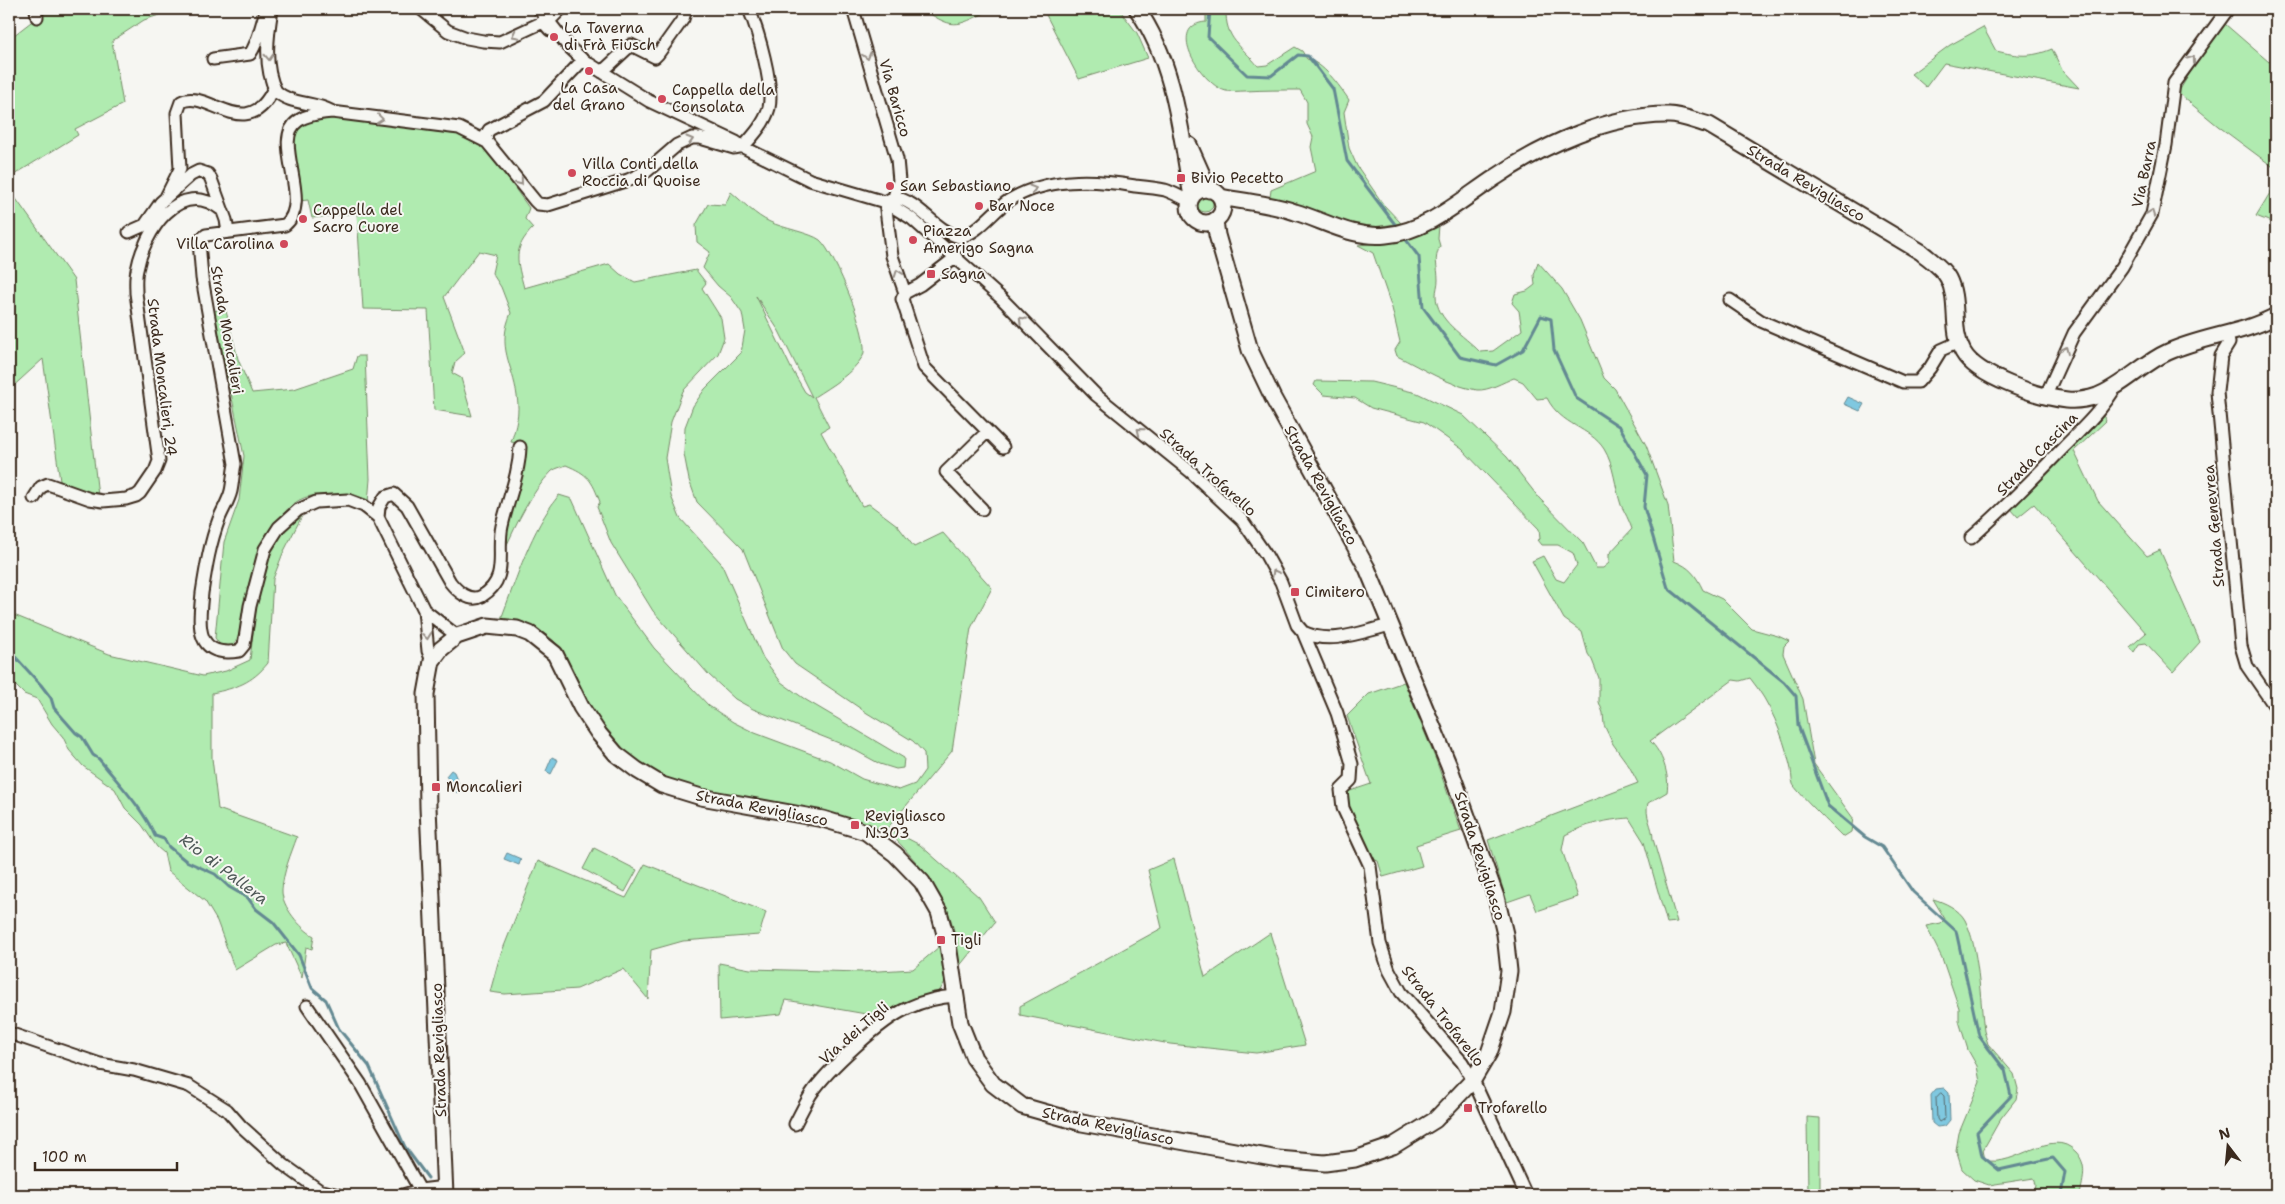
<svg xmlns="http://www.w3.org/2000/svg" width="2285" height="1204" viewBox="0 0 2285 1204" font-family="'Shantell Sans',sans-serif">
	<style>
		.green { fill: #b0ebb0; stroke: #768a67; fill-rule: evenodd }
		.water { fill: #7fc8e0; stroke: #648992 }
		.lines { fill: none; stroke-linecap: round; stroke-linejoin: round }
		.shore { stroke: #56696c; stroke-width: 1 }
		.stream { stroke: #648992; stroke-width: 3 }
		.street-casing { stroke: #3b2a1e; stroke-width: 15 }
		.secondary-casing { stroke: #3b2a1e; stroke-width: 19 }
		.street { stroke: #f6f6f2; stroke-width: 11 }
		.secondary { stroke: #f6f6f2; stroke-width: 15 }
		.oneway { stroke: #989088 }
		.poi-dot { fill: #d1495b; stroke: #f6f6f2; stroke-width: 2 }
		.labels { text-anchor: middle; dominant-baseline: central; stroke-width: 4; stroke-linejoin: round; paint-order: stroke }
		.poi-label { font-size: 15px; fill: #3b2a1e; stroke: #f6f6f2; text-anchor: start }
		.street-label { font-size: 15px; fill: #3b2a1e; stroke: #f6f6f2 }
		.water-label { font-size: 16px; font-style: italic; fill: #4f5958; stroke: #f6f6f2 }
	</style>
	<rect width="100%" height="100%" fill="#f6f6f2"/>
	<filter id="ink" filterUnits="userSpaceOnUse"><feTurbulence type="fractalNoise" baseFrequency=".02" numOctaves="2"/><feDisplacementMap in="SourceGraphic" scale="10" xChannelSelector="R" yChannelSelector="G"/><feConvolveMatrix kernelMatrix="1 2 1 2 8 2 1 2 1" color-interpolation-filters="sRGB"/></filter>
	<g filter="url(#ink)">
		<path class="green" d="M41,9H160L162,14L144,20L112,41L123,104L75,129L78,135L9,178V39L31,22L42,17Z
			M923,9H994C958,24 957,33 923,9Z
			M1043,9H1119L1137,33L1148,58L1079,79Z
			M1206,9H1226C1225,40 1241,45 1258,66L1267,65L1295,47L1302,51L1307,59C1323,63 1339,85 1349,100L1344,112L1349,148L1357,166L1383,204L1401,223L1364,229L1295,204L1270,197L1271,190L1316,171L1311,147L1313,137L1307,124V102L1300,90C1282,90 1264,90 1245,91C1240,91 1232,92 1226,91C1202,85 1164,25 1206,22Z
			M2225,24L2269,62L2276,57V169L2218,126L2178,93L2197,61Z
			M1983,27L1996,51C2018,56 2030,58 2052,49L2062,70L2079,88L1944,63L1926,87L1911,74L1950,45Z
			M323,117L461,135L487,149L529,208L525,219L533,228C512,249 517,261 524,288L609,264L620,274L635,282L696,270L706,283L702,288L721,318L724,338L718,354L683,391L671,422L665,458L671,496L680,518L721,563L763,658L781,682L806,700L904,758L903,768L896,769L880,764L849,747L753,709L735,699L709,675L653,611L611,543L597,507L600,502C592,480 588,474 566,465C562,467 556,468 552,471C531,492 517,523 505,549L504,538L523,444L511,442C516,427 520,413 517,396C513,364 496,348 511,313L501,287L492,273L496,255L479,251L444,297L465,353L455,362L452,373L461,378L472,416L434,410L428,310L363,309L357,213L312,218L308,200L299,201L292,153L296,127L301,123Z
			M2276,183V224L2256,216Z
			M9,189L74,280L98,496L89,495L60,481L43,359L9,390Z
			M731,192C743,202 756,216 770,222C782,228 811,233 820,240C835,253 871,340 863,356C852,374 831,386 814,397L829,427L821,432L862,506L869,504L897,525L914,547L943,533L992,588L971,628L952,751L885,831L897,833L920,845L979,897L995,922L958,968C957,955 957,940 953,927C947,903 932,881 916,862C907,852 896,837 884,831C864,820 840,816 819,812C757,799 687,797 634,761C607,742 591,712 578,682C571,668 564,650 553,640C539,628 519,621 501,619C517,577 531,530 559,495L572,499L615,595L654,648L709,706L733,722L755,733L830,761L862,779L899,790L915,784L925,770L924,753L913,741L867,713L795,664L783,649L743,549L697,502L689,480L684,454L685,427L693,406L705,389L741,353L745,330L742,313L731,297L718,286L703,268L710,252L697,242L696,225L708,204L725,205ZM756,296L779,331L812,397L805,392L791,368Z
			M1197 204a8 8 0 1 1 16 0a8 8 0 1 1-16 0Z
			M1439,225L1438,239L1440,246C1433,261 1438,265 1438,280C1438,285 1436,290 1436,295C1436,321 1464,335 1480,352L1493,351L1522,330L1519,311L1512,303L1515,294L1527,291L1535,285L1534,275L1538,262L1562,289L1580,320L1604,378L1615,389L1646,445L1668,505L1674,561C1690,567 1696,575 1703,590L1722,599L1752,629L1778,636L1789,641L1784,646L1783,654L1803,699L1814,764L1853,818L1851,832L1843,837C1836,830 1794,789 1793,784C1791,778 1792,771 1790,765C1782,733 1771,704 1750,678L1740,681L1733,680L1650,741C1662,752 1670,775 1667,792L1648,803C1644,816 1653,826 1653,839L1677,922L1667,923L1644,842L1629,818C1605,820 1586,824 1565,835L1562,850L1578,897L1537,911L1530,894L1507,902L1488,840L1638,783L1629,766L1613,744L1604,725L1603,713L1599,702V678L1592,660L1588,654L1582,632L1564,619L1532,561L1543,556L1556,579L1564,582L1577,565L1573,553L1558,545H1541L1537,540L1540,539L1539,529L1462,449L1424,422L1371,408L1355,398L1324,395L1314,385L1316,381L1371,382L1417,393L1463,415L1507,457L1539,498L1583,543L1596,568H1603L1609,563V554L1632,529C1629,520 1625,513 1621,505C1615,487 1614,465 1604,449C1590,427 1561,426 1547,398L1537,399L1523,382L1514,378C1503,382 1489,391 1477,390C1449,386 1422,368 1397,356L1395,350L1400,342L1392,308L1373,253L1358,245C1390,242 1410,238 1439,225Z
			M225,307L238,359L252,393L294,389L353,369L357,356H365L370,479L368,503C349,499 330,494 311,496C277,501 254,563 247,591C243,611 245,633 230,649L221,646L215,638L224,542L239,500L244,456L214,311Z
			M2102,413L2106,421L2074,451L2098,501L2147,556L2160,550L2200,642L2173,672L2146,643L2139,644L2134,652L2130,647L2146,633L2034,504L2018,517L2011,509Z
			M303,514L283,553L273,579L268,663C252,683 236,688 212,693V758L218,809L297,837C291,854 283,872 282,890C281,906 301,929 314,936L312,949L306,947L302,978L286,943L276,945L235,970L217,921L205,901L168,871L164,853L157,847L142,825L125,808L115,789L83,766L69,750L63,737L52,724L37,699L24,694L9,679V613L109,654L203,676L226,671L250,660C256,610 258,546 303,514Z
			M1404,682L1436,760L1461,831L1416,845L1422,866L1383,877L1378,861L1373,859L1353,823L1344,793L1371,784L1347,716L1369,694Z
			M594,848L637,870L625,892L583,869Z
			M1174,859L1205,977L1270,933L1305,1045L1256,1053L1170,1044L1020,1015V1006L1162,928L1148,870Z
			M538,861L626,898L645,864L766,912L759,935L683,941L651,950L648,999L623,969L577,989L505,994L490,992L499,959Z
			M1933,899C1944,902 1959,909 1965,920C1979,947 1980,999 1984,1031L1988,1044L2014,1074L2018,1089L2016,1099L2001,1118L1983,1150L1985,1160C2015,1169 2051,1125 2076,1152C2088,1165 2083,1179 2080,1195H2034L2036,1185L2034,1178L1989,1185L1974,1180L1962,1169L1956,1150L1959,1133L1980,1082L1977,1066L1968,1050L1959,1021V1008L1942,958L1926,926L1941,923L1945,919Z
			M940,946L946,980L939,992L903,1005L883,1017L786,1000L781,1014L720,1020L719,963L750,969L862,972L913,969Z
			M1807,1117L1820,1118V1195H1808Z"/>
		<path class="water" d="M1848,397L1864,404L1860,411L1844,404Z
			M552,757L558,760L551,774L546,771Z
			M451,770L454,772L461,789L457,793L446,776Z
			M507,853L521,859L519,865L504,859Z
			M1944,1088L1949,1093L1950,1120L1945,1126L1937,1127L1932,1123L1931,1095L1936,1089Z"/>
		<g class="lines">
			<path class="shore" d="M1941,1093L1944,1096L1945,1118L1939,1122L1937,1119L1936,1098Z"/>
			<path class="stream" d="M939,9H946
				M1210,9L1208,37L1247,75L1271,76L1298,55L1308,56L1333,89L1347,161L1397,227
				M1404,237L1419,257L1423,307L1460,357L1496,365L1523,350L1541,316L1551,319L1554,350L1576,398L1620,427L1647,475L1644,507L1668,588L1784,682L1796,696L1798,725L1828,806L1865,837L1882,847L1913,892L1956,931L1979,1036L2005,1070L2011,1096L1977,1132L1982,1156L1999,1170L2053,1158L2065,1172L2061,1195
				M9,650L41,685L51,698L54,708L76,733L82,737L93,755L99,759C118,783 143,808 155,836L164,839L169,847L186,861L215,874L229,887L248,898L256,909L273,922L299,955L312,988L326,1000L339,1029L369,1066L405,1147L428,1178"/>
			<g class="street-casing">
				<path id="street" d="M36,9L37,17
					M272,9C268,33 263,67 276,91C290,105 313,101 331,111
					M421,9L448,31L467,38L483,41L500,42L543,22L550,30
					M539,9L568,46L583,60L649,101L736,142L743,147L810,180L885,202L911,218L1001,298L1096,395L1191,472L1242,520L1266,555L1281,582L1297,625L1303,632L1337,713L1352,764L1351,780L1341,790L1343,808L1370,866L1380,943L1389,970L1401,992L1462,1062L1473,1080L1526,1195
					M853,9L897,159L899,181L894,197
					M548,22L561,9
					M213,59L250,54C259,42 261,23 267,9
					M602,72L631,45L655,57L658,54L683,19L686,9
					M487,142L486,135L489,130L544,101L583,60
					M743,147C753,136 765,123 769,108C774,85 758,31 749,9
					M165,199L180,169L177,113L181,102C207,87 247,146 274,88
					M885,202L894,197C920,202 934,230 959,237C978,234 993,211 1008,201C1046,177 1093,179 1135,186C1145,187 1156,188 1165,190C1174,193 1182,198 1190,201
					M885,202L892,256L905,293L920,285L956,257
					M129,232L145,225L161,202L191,175L199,171L208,174L211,179L226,220L228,232
					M905,293L902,299L924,367L1003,447
					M1730,300L1761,321L1903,382H1918L1930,368L1941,350L1959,342
					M2227,334L2229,343L2221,356L2217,392L2241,646L2247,666L2276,708
					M2046,395L2074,333L2122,267L2152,214L2166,145L2174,83L2228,9
					M34,498L41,487L48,484L90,499L103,501L126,499L136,496L140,493L155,471L159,461L136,293C136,286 135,278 137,270C144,232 179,176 222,210
					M982,509L946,472L987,432
					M378,517L379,507L385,497L394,494L407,506L450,582C457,591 470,603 482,596C510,579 496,552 502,526C508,499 519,475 520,447
					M1971,538C2004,509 2034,478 2064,447C2083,428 2103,409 2116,386
					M424,610L457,636
					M1303,632C1331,646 1363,631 1391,625
					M432,661L428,651L424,610L378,517L364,506L348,500L316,502L298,510L279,527L265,549L250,606L244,645L239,651C194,658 199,624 202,593C206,567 210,543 219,519C223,509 229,500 231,491C233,482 233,473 235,464L202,278L199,241L206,235L285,225C314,201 270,140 298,121C307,114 322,113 332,112L459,128L487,142L535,201L538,204L548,205L628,180L647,171L677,145L692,138H700L734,148L739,147
					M307,1006L360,1083L420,1190
					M9,1033L100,1064L134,1070L189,1086L227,1110L241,1126L284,1165L319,1190L338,1195
					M795,1124C800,1114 805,1104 811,1094C827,1070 882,1019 908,1008C923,1001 939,997 956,996
					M403,1195L420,1190L445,1187"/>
			</g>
			<g class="secondary-casing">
				<path id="secondary" d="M1137,9C1175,63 1181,134 1192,197
					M1189,145L1209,190
					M1189 206a17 17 0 1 1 34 0a17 17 0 1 1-34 0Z
					M1221,197C1245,202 1272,204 1295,212C1325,221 1354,239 1386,235C1428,231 1462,199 1496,177C1543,145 1611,114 1669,115C1682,115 1697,122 1709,125L1921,252C1929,259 1943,268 1948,278C1960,301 1950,329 1963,352C1977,377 2039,397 2067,400C2077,401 2088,399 2097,396C2123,386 2143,363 2168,352C2203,336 2242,334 2276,316
					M445,1195L428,807L426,694L432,661L441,649L457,636L487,626L517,629L530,634L555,654L581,707L599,734L616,754L637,770L662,785L701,797L823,819L866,832L895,854L922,882L939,912L948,945L960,1023L974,1058L993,1084L1022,1106L1082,1123L1278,1159L1325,1163L1355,1159L1393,1146L1435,1120L1473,1080L1489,1053L1503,1012L1509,971L1505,934L1496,897L1449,766L1367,568L1273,398L1250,350L1217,235L1215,221"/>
			</g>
			<use href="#street" class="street"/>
			<use href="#secondary" class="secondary"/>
		</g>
		<defs><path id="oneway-chevron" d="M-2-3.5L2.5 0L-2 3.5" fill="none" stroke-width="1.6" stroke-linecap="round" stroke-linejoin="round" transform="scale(1.25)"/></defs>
		<g class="oneway">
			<use href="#oneway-chevron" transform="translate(515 35) rotate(153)"/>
			<use href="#oneway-chevron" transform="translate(867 56) rotate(74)"/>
			<use href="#oneway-chevron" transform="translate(269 57) rotate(87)"/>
			<use href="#oneway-chevron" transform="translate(2192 59) rotate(-54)"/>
			<use href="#oneway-chevron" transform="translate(380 119) rotate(7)"/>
			<use href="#oneway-chevron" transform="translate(690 140) rotate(-16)"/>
			<use href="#oneway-chevron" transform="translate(520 182) rotate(51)"/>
			<use href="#oneway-chevron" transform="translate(1033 189) rotate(-17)"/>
			<use href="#oneway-chevron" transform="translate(2151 213) rotate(-70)"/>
			<use href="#oneway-chevron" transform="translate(898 273) rotate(-110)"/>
			<use href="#oneway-chevron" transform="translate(1022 320) rotate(-135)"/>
			<use href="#oneway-chevron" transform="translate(2065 350) rotate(-65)"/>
			<use href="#oneway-chevron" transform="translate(1140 431) rotate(-141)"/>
			<use href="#oneway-chevron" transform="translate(1275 573) rotate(-118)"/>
			<use href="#oneway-chevron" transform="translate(427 636) rotate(84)"/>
		</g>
	</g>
	<g class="poi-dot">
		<circle cx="554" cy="37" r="5"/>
		<circle cx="589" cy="71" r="5"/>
		<circle cx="662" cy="99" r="5"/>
		<circle cx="572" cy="173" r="5"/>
		<rect x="1176" y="173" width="10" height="10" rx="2.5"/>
		<circle cx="890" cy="186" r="5"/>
		<circle cx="979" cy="206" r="5"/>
		<circle cx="303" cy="219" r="5"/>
		<circle cx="913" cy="240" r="5"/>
		<circle cx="284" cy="244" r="5"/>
		<rect x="926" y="269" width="10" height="10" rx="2.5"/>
		<rect x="1290" y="587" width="10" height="10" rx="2.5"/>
		<rect x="431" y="782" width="10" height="10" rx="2.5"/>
		<rect x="850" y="820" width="10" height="10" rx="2.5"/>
		<rect x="936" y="935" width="10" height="10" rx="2.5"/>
		<rect x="1463" y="1103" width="10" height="10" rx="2.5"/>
	</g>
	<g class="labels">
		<g class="poi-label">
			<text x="564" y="28">La Taverna<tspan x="564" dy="17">di Frà Fiusch</tspan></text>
			<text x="589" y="88" text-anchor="middle">La Casa<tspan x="589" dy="17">del Grano</tspan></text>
			<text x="672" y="90">Cappella della<tspan x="672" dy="17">Consolata</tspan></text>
			<text x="582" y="164">Villa Conti della<tspan x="582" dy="17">Roccia di Quoise</tspan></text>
			<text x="1191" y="178">Bivio Pecetto</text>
			<text x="900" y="186">San Sebastiano</text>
			<text x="989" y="206">Bar Noce</text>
			<text x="313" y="210">Cappella del<tspan x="313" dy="17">Sacro Cuore</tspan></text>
			<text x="923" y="231">Piazza<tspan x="923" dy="17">Amerigo Sagna</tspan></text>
			<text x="274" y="244" text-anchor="end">Villa Carolina</text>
			<text x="941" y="274">Sagna</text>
			<text x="1305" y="592">Cimitero</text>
			<text x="446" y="787">Moncalieri</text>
			<text x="865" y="816">Revigliasco<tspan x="865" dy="17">N.303</tspan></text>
			<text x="951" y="940">Tigli</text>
			<text x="1478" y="1108">Trofarello</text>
		</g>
		<g class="street-label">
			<text transform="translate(895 98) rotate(74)">Via Baricco</text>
			<text transform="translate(2144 174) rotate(-78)">Via Barra</text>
			<text transform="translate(1806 183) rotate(31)">Strada Revigliasco</text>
			<text transform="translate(227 330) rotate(80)">Strada Moncalieri</text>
			<text transform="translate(162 377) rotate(83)">Strada Moncalieri, 24</text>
			<text transform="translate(2037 454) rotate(-46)">Strada Cascina</text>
			<text transform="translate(1208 472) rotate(42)">Strada Trofarello</text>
			<text transform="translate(1321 485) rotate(61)">Strada Revigliasco</text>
			<text transform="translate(2214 526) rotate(-95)">Strada Genevrea</text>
			<text transform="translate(762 808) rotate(11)">Strada Revigliasco</text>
			<text transform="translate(1480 856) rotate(72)">Strada Revigliasco</text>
			<text transform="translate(1443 1016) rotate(52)">Strada Trofarello</text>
			<text transform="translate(854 1033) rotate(-41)">Via dei Tigli</text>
			<text transform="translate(439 1050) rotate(-92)">Strada Revigliasco</text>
			<text transform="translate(1108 1126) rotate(12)">Strada Revigliasco</text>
		</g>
		<g class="water-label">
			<text transform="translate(224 869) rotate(37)">Rio di Pallera</text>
		</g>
	</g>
	<rect width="2285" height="1204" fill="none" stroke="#f6f6f2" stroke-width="30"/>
	<rect x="15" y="15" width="2255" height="1174" fill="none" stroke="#3b2a1e" stroke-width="2" filter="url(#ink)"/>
	<g transform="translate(2228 1146) rotate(344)" stroke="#f6f6f2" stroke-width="4" paint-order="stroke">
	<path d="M0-4L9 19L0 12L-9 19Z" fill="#3b2a1e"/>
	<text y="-8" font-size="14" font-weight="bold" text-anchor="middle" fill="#3b2a1e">N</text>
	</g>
	<path d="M35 1162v8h142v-8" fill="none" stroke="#3b2a1e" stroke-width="2.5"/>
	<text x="42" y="1162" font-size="15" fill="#3b2a1e" stroke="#f6f6f2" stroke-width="4" paint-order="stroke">100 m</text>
</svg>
